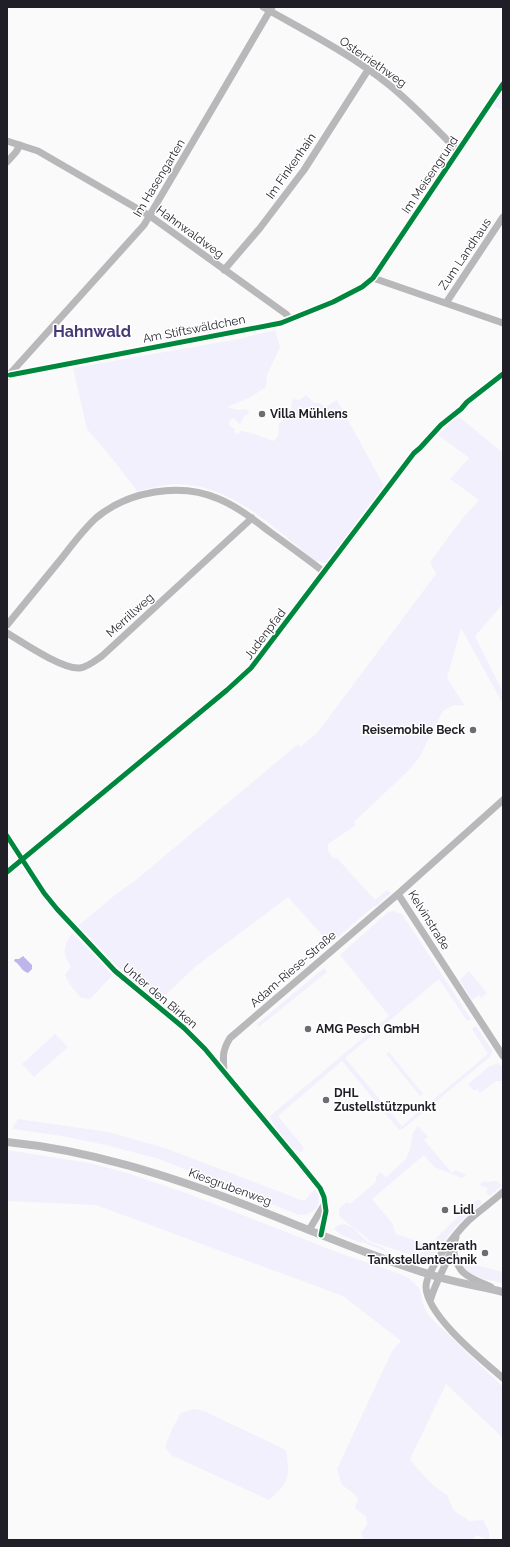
<svg xmlns="http://www.w3.org/2000/svg" width="510" height="1547" viewBox="0 0 510 1547" font-family="Raleway,sans-serif">
	<style>
		.green { fill: #f2f0fc }
		.water { fill: #beb5ea }
		.lines { fill: none; stroke-linecap: round; stroke-linejoin: round }
		.minor { stroke: #b8b8ba; stroke-width: 7 }
		.major { stroke: #bababd; stroke-width: 8 }
		.cycleway-casing { stroke: #fff; stroke-width: 8 }
		.cycleway { stroke: #00873e; stroke-width: 5 }
		.poi-dot { fill: #6c6c72; stroke: #fff; stroke-width: 1.5 }
		.labels { text-anchor: middle; dominant-baseline: central; stroke-width: 3; stroke-linejoin: round; paint-order: stroke }
		.street-label { font-size: 12px; fill: #201f28; stroke: #fff }
		.poi-label { font-size: 12px; font-weight: bold; fill: #201f28; stroke: #fff; text-anchor: start }
		.district-label { font-size: 16px; font-weight: bold; fill: #473976; stroke: #fff }
	</style>
	<rect width="100%" height="100%" fill="#fafafa"/>
	<path class="green" d="M503,90V110L493,106Z
		M275,330L280,347L267,375L266,387L249,398L227,407L238,410L246,409L249,411L248,414L244,416L241,423L239,424L234,418L232,419L229,422V425L235,429L234,432L238,434L241,431C245,430 267,439 274,441L278,436L279,423L291,414L292,401L294,399L299,400L306,395L314,403H320L326,407L337,400L384,486L326,563L315,561C274,528 231,484 176,484C163,484 149,489 137,491L115,462L87,429L73,368L239,339Z
		M458,416L503,453V604L475,636L503,692V704L461,628L447,678L465,706L454,705L443,711L419,758L409,770L354,822L356,825L328,844V851L334,859L336,857L375,900L387,890L391,893L375,907L374,906L330,944L288,897L196,966L158,1002L132,981L78,926L115,895L136,880L298,744L300,747L317,733L436,574L430,562L462,519L479,500L450,479L469,458L438,435Z
		M393,911L402,914L471,1019L467,1021L439,979L345,1058L402,1126L488,1054L472,1029L476,1026L492,1050V1053L491,1056L404,1128L399,1130L342,1061L278,1116L304,1148L302,1152C289,1151 273,1128 270,1116L389,1016L340,955L388,912Z
		M72,933L113,975L90,999L81,998L70,985L65,975L71,967C62,952 63,948 72,933Z
		M324,968L327,972L259,1027L257,1024Z
		M469,971L487,993L481,998L479,995L472,1000L460,980Z
		M55,1034L68,1047L34,1077L22,1064Z
		M389,1052L423,1094L420,1096L386,1054Z
		M497,1063L503,1067V1081H496L480,1093L477,1089L474,1091L468,1084L491,1065L492,1066Z
		M18,1119L108,1132L165,1148L304,1201L315,1189C325,1203 315,1216 299,1215L159,1159L110,1146L62,1136L12,1129Z
		M418,1126L428,1137L424,1140L452,1173L455,1170L466,1175L462,1178L434,1167L424,1155L372,1199L392,1223L396,1234L426,1244L431,1240L439,1248L433,1257L427,1260L372,1242L340,1217C337,1209 341,1206 347,1202L350,1204L376,1182V1178L380,1172L386,1177L406,1159L410,1149L413,1133Z
		M7,1150L90,1163L127,1173L186,1193L337,1252L400,1274L410,1279L419,1288L424,1307L430,1317L503,1387V1438L446,1384L410,1459L414,1465L433,1485L447,1495L454,1511L470,1521L483,1520L489,1532V1540L476,1535L473,1540H364L361,1533L367,1525L366,1517L355,1508L358,1499L353,1493L342,1485L337,1469L392,1351L401,1341L343,1296L96,1205L7,1201Z
		M483,1181L488,1182L497,1181L502,1185L490,1196L486,1192L488,1188L479,1185Z
		M479,1199L482,1203L455,1227L440,1247L434,1240L472,1203Z
		M344,1224L352,1227L368,1242L384,1248L385,1251L362,1242L361,1243L341,1235L334,1229L338,1225Z
		M397,1253L427,1262H430C421,1267 404,1259 397,1253Z
		M463,1262H465L472,1267L475,1265L503,1272V1283C489,1280 471,1278 462,1266Z
		M194,1409L204,1411L286,1450C290,1477 290,1482 269,1500L171,1455L165,1447L173,1427L181,1413Z"/>
	<path class="water" d="M23,956L32,965V969L28,973C21,971 21,965 14,961L15,959H19Z"/>
	<g class="lines">
		<path class="minor" d="M263,7C305,31 349,53 388,84C413,104 435,128 458,151
			M7,141L38,151L150,216L286,314L290,319
			M7,162L16,152L20,145
			M224,270L260,228L304,170L368,70
			M373,278L503,323
			M446,303L503,217
			M10,375L281,323L333,302L362,287L373,278L503,84
			M8,376L144,225L272,7
			M7,625C25,603 43,581 61,559C72,545 83,530 96,518C128,491 180,482 219,499C238,507 254,520 270,532C288,545 306,558 324,572
			M7,633C22,642 63,670 80,668C88,667 96,660 102,656L252,518
			M7,836L44,893L57,909L115,971L184,1028L205,1049L299,1162L320,1188L324,1197L326,1211L321,1235
			M7,872L227,690L251,668L414,453L420,448L441,425L461,409L467,402L503,374
			M398,894L503,1056
			M224,1072C223,1057 222,1051 230,1038L398,894L503,800
			M503,1192C492,1202 479,1211 468,1221C456,1233 426,1270 426,1287C427,1316 481,1359 503,1378
			M309,1230L324,1205
			M453,1248C457,1275 468,1277 491,1287
			M430,1301C436,1279 450,1260 456,1237"/>
		<path class="major" d="M7,1142C88,1150 167,1175 243,1204C308,1229 372,1257 438,1277C459,1283 482,1287 503,1292"/>
		<g class="cycleway-casing">
			<path id="cycleway" d="M10,375L281,323L333,302L362,287L373,278L503,84
				M7,836L44,893L57,909L115,971L184,1028L205,1049L299,1162L320,1188L324,1197L326,1211L321,1235
				M7,872L227,690L251,668L414,453L420,448L441,425L461,409L467,402L503,374"/>
		</g>
		<use href="#cycleway" class="cycleway"/>
	</g>
	<g class="poi-dot">
		<circle cx="262" cy="414" r="4"/>
		<circle cx="473" cy="730" r="4"/>
		<circle cx="308" cy="1029" r="4"/>
		<circle cx="326" cy="1100" r="4"/>
		<circle cx="445" cy="1210" r="4"/>
		<circle cx="485" cy="1253" r="4"/>
	</g>
	<g class="labels">
		<g class="street-label">
			<text transform="translate(373 62) rotate(35)">Osterriethweg</text>
			<text transform="translate(291 166) rotate(-55)">Im Finkenhain</text>
			<text transform="translate(430 175) rotate(-56)">Im Meisengrund</text>
			<text transform="translate(159 178) rotate(-59)">Im Hasengarten</text>
			<text transform="translate(190 232) rotate(36)">Hahnwaldweg</text>
			<text transform="translate(465 254) rotate(-56)">Zum Landhaus</text>
			<text transform="translate(194 329) rotate(-11)">Am Stiftswäldchen</text>
			<text transform="translate(130 615) rotate(-42)">Merrillweg</text>
			<text transform="translate(265 634) rotate(-53)">Judenpfad</text>
			<text transform="translate(429 920) rotate(58)">Kelvinstraße</text>
			<text transform="translate(293 969) rotate(-41)">Adam-Riese-Straße</text>
			<text transform="translate(160 996) rotate(40)">Unter den Birken</text>
			<text transform="translate(230 1187) rotate(20)">Kiesgrubenweg</text>
		</g>
		<g class="poi-label">
			<text x="270" y="414">Villa Mühlens</text>
			<text x="465" y="730" text-anchor="end">Reisemobile Beck</text>
			<text x="316" y="1029">AMG Pesch GmbH</text>
			<text x="334" y="1093">DHL<tspan x="334" dy="14">Zustellstützpunkt</tspan></text>
			<text x="453" y="1210">Lidl</text>
			<text x="477" y="1246" text-anchor="end">Lantzerath<tspan x="477" dy="14">Tankstellentechnik</tspan></text>
		</g>
		<g class="district-label">
			<text x="92" y="331">Hahnwald</text>
		</g>
	</g>
	<rect width="510" height="1547" fill="none" stroke="#201f28" stroke-width="16"/>
</svg>
